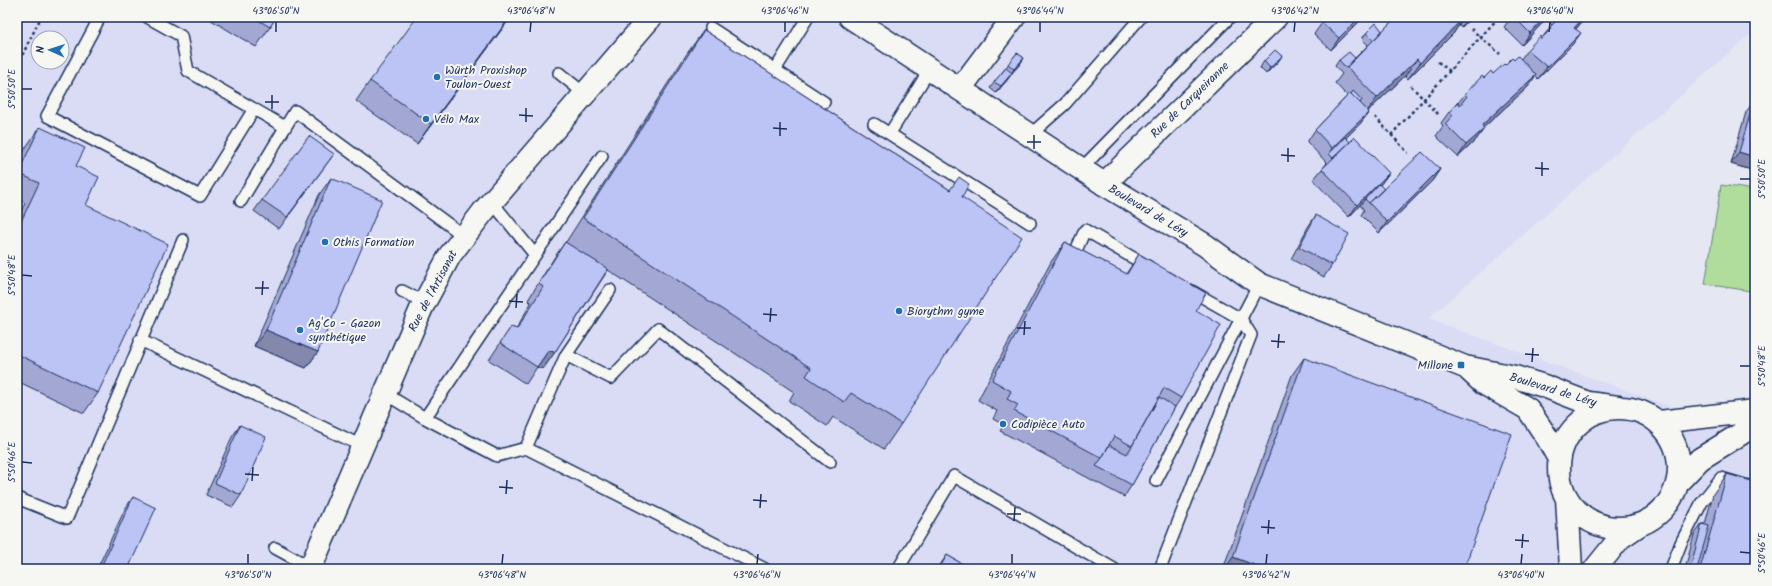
<svg xmlns="http://www.w3.org/2000/svg" width="1772" height="586" viewBox="0 0 1772 586" font-family="Kalam,sans-serif">
	<style>
		.built { fill: #d9dcf4; fill-rule: evenodd }
		.green { fill: #b0dd9b; stroke: #66867c }
		.lines { fill: none; stroke-linecap: round; stroke-linejoin: round }
		.lane-casing { stroke: #1b2f5e; stroke-width: 14 }
		.street-casing { stroke: #1b2f5e; stroke-width: 25 }
		.secondary-casing { stroke: #1b2f5e; stroke-width: 25 }
		.path { stroke: #1b2f5e; stroke-width: 2.5; stroke-dasharray: 3 3; stroke-linecap: butt }
		.lane { stroke: #f6f6f2; stroke-width: 11 }
		.street { stroke: #f6f6f2; stroke-width: 22 }
		.secondary { stroke: #f6f6f2; stroke-width: 22 }
		.wall { fill: #a2a8d3; stroke: #1b2f5e }
		.shaded-wall { fill: #8488ac; stroke: #1b2f5e }
		.building { fill: #bcc3f5; stroke: #1b2f5e }
		.ticks { fill: none; stroke: #1b2f5e; stroke-width: 1.5 }
		.poi-dot { fill: #1f6fb2; stroke: #f6f6f2; stroke-width: 1.5 }
		.labels { text-anchor: middle; dominant-baseline: central; stroke-width: 4; stroke-linejoin: round; paint-order: stroke }
		.poi-label { font-size: 12px; fill: #1b2f5e; stroke: #f6f6f2; text-anchor: start }
		.street-label { font-size: 12px; fill: #1b2f5e; stroke: #f6f6f2 }
		.neatline { fill: none; stroke: #1b2f5e; stroke-width: 1.5 }
		.ticks-label { font-size: 10px; text-anchor: middle; fill: #1b2f5e }
	</style>
	<rect width="100%" height="100%" fill="#e5e7f3"/>
	<filter id="ink" filterUnits="userSpaceOnUse"><feTurbulence type="fractalNoise" baseFrequency=".025" numOctaves="2"/><feDisplacementMap in="SourceGraphic" scale="8" xChannelSelector="R" yChannelSelector="G"/><feConvolveMatrix kernelMatrix="1 2 1 2 8 2 1 2 1" color-interpolation-filters="sRGB"/></filter>
	<g filter="url(#ink)">
		<path class="built" d="M17,17H1755V30L1428,319L1755,437V569H17ZM38,38H62V62H38Z"/>
		<path class="green" d="M1721,185L1755,190V269L1751,291L1705,284Z"/>
		<g class="lines">
			<g class="lane-casing">
				<path id="lane" d="M100,17L47,116L200,196L254,109
					M147,17L181,36L188,71L285,127
					M711,28L824,102
					M775,70L808,17
					M559,73L585,94
					M874,124L1030,223
					M890,133L930,69
					M1030,135L1065,104L1141,17
					M1081,169L1230,17
					M241,201L295,111L464,236
					M492,202L535,255
					M1075,253L1085,230L1149,267
					M402,291L424,302
					M140,340L362,446
					M566,355L611,378L658,329L830,462
					M384,393L425,418L497,456L526,448L566,355L610,290
					M425,418L602,156
					M526,448L765,569
					M1156,481L1259,284
					M17,498L67,518L183,240
					M275,548L310,567
					M898,569L954,476L1114,569
					M1160,569L1251,335L1241,319L1190,290
					M1671,569L1681,543L1702,502L1721,478L1755,488"/>
			</g>
			<g class="street-casing">
				<path id="street" d="M960,89L1014,17
					M1104,184L1276,17
					M310,569L422,307L450,255L483,212L651,17"/>
			</g>
			<g class="secondary-casing">
				<path id="secondary" d="M850,17L1104,184L1205,245L1259,284L1465,367L1515,377L1544,386L1588,403L1618,407
					M1470,371L1483,383L1528,409L1548,439L1559,459
					M1559 468a60 60 0 1 1 120 0a60 60 0 1 1-120 0Z
					M1659,422L1755,411
					M1679,481L1700,459L1755,425
					M1567,498L1571,569
					M1595,569L1620,538L1639,525"/>
			</g>
			<path class="path" d="M1471,29L1500,54
				M1438,62L1450,71
				M17,66L41,17
				M1411,86L1439,115
				M1375,117L1408,153
				M1391,135L1499,17"/>
			<use href="#lane" class="lane"/>
			<use href="#street" class="street"/>
			<use href="#secondary" class="secondary"/>
		</g>
		<path class="wall" d="M213,17H276L270,27L256,47L211,20Z
			M511,17L417,144L356,101L370,81Z
			M1364,17L1331,50L1314,34L1322,23Z
			M1396,17H1472L1461,28L1459,25L1453,34L1408,79L1405,76L1368,111L1369,112L1360,124L1346,138L1350,142L1389,173L1380,185L1384,189L1440,169L1432,181L1379,233L1361,215L1364,210L1360,205L1349,217L1313,180L1322,169L1327,163L1307,142L1315,130L1347,96L1335,83L1342,74L1335,66L1339,60L1355,58L1368,45L1362,39L1366,33L1382,31Z
			M1511,17H1586L1576,29L1572,45L1538,79L1535,76L1528,87L1483,128L1476,140L1458,157L1436,136L1443,126L1441,123L1449,112L1458,103L1465,94L1484,78L1493,74L1514,60L1521,59L1527,50L1542,38L1552,25L1546,19L1522,45L1504,27Z
			M704,30L950,190L962,197L901,424L884,449L833,417L827,426L789,401L794,392L608,270L555,352L543,369L537,367L526,384L489,360L511,327L516,329L531,303L528,300L554,258L565,242H566L686,55Z
			M1017,53L1024,58L1020,64L1012,73L1008,79L996,93L990,88Z
			M1264,61L1278,62L1266,74L1260,68Z
			M1754,101L1755,171L1731,164L1746,112Z
			M40,127L76,166L86,205L98,393L84,413L17,381V220L25,203L17,199V165L26,147Z
			M334,154L279,229L254,211L262,200Z
			M331,178L318,352L306,368L254,346L319,195Z
			M1316,215L1332,265L1324,277L1291,259L1308,227Z
			M1065,242L1126,274L1139,254L1196,310L1181,398L1175,407L1132,485L1124,497L1000,431L1004,425L993,419L997,411L978,400L1051,262Z
			M1304,358L1464,569H1223L1292,375Z
			M240,425L241,495L233,507L206,495L232,437Z
			M1727,474L1755,569H1685L1694,535L1702,524H1705L1713,494Z
			M133,497L128,569H97L125,509Z
			M947,555L971,569H937Z"/>
		<path class="shaded-wall" d="M510,17H511L417,144L431,124Z
			M1360,17H1364L1331,50L1339,38Z
			M1464,17L1453,34L1408,79L1420,63Z
			M1468,17H1472L1461,28Z
			M1545,17H1548L1522,45L1530,33Z
			M1584,17H1586L1566,40L1574,28Z
			M1581,33L1572,45L1538,79L1547,67Z
			M1282,56L1278,62L1266,74L1270,68Z
			M1024,58L1020,64L1010,75L1014,69Z
			M1417,59L1405,76L1365,114L1377,98Z
			M1012,73L1008,79L996,93L1001,86Z
			M1536,75L1528,87L1473,137L1482,125Z
			M1369,112L1360,124L1329,155V154L1332,148Z
			M1484,129L1476,140L1458,157L1466,145Z
			M1739,152L1755,157V171L1731,164Z
			M1440,169L1432,181L1379,233L1387,222Z
			M1389,173L1381,184L1366,200L1365,199L1360,205L1349,217L1357,205Z
			M266,330L318,352L306,368L254,346Z
			M548,351L555,352L543,369L537,367Z
			M1233,557L1265,569H1225Z"/>
		<path class="building" d="M253,17H276L270,27Z
			M417,17H510L431,124L370,81Z
			M1328,17H1360L1339,38L1322,23Z
			M1396,17H1464L1420,63L1417,59L1377,98L1347,67Z
			M1514,17H1545L1530,33Z
			M1560,17H1584L1574,28L1581,33L1547,67L1527,50L1540,36L1541,39L1551,29L1550,27Z
			M1376,23L1382,31L1374,40L1366,33Z
			M704,30L950,190L959,177L969,184L962,197L1022,237L901,424L851,393L844,402L806,376L811,368L583,218Z
			M1275,50L1282,56L1270,68L1264,61Z
			M1349,52L1355,58L1346,68L1339,60Z
			M1017,53L1024,58L1014,69L1008,64Z
			M1518,56L1536,75L1482,125L1484,129L1466,145L1445,124L1453,115L1449,112L1458,102L1460,105L1467,96L1465,94L1482,76L1484,78L1491,71L1493,74L1504,64L1505,65L1512,58L1514,60Z
			M1006,68L1012,73L1001,86L994,82Z
			M1353,91L1362,100L1360,103L1351,94Z
			M1350,93L1369,112L1332,148L1315,130Z
			M1754,101H1755V157L1739,152Z
			M40,127L85,148L76,166L99,177L86,205L168,244L98,393L17,354V230L39,183L18,173Z
			M309,136L334,154L287,217L262,200Z
			M1345,137L1350,142L1333,158L1329,154Z
			M1355,137L1389,173L1357,205L1322,169Z
			M1422,152L1440,169L1387,222L1369,203Z
			M331,178L382,200L318,352L266,330Z
			M1379,184L1384,189L1369,203L1365,199Z
			M1316,215L1349,234L1332,265L1299,247Z
			M565,242L608,269L555,352L548,351L537,367L500,343L511,327L517,329L543,287L539,283Z
			M1065,242L1127,274L1139,254L1206,293L1196,310L1221,325L1181,398L1164,388L1132,446L1114,436L1102,458L1014,411L1018,405L1007,399L1011,391L992,380Z
			M1304,358L1512,434L1464,569H1265L1233,557Z
			M1159,397L1175,407L1132,485L1096,466L1102,458L1109,445L1127,454L1132,446Z
			M240,425L266,437L241,495L215,483Z
			M1727,474L1755,482V569H1700Z
			M133,497L156,508L128,569H100Z
			M1702,524L1709,526L1697,569H1690Z
			M947,555L971,569H939Z"/>
	</g>
	<path class="ticks" d="M276,32V22M530,32L531,22M785,32V22M1040,32V22M1294,32L1295,22M1549,32L1550,22M22,89H32M265,102H279M272,109V95M519,115L533,116M526,122V108M773,128L787,129M780,136V122M1027,142H1041M1034,149V135M1281,155L1295,156M1288,162V148M1535,168L1549,169M1542,176V162M1740,179H1750M22,275L32,276M255,288H269M262,295L263,281M509,301L523,302M516,308L517,294M763,314L777,315M770,322L771,308M1017,328H1031M1024,335L1025,321M1271,341L1285,342M1278,348L1279,334M1525,354L1539,355M1532,362L1533,348M1740,366H1750M22,462L32,463M245,474L259,475M252,481L253,467M499,487L513,488M506,494L507,480M753,500L767,501M760,508L761,494M1007,514H1021M1014,521L1015,507M1261,527L1275,528M1268,534L1269,520M1515,540L1529,541M1522,548L1523,534M1740,552L1750,553M248,564V554M502,564L503,554M757,564L758,554M1012,564V554M1266,564L1267,554M1521,564L1522,554"/>
	<g class="poi-dot">
		<circle cx="437" cy="77" r="4"/>
		<circle cx="426" cy="119" r="4"/>
		<circle cx="325" cy="242" r="4"/>
		<circle cx="899" cy="311" r="4"/>
		<circle cx="300" cy="330" r="4"/>
		<rect x="1457" y="361" width="8" height="8" rx="2"/>
		<circle cx="1003" cy="424" r="4"/>
	</g>
	<g class="labels">
		<g class="poi-label">
			<text x="445" y="70">Würth Proxishop<tspan x="445" dy="14">Toulon-Ouest</tspan></text>
			<text x="434" y="119">Vélo Max</text>
			<text x="333" y="242">Othis Formation</text>
			<text x="907" y="311">Biorythm gyme</text>
			<text x="308" y="323">Ag'Co - Gazon<tspan x="308" dy="14">synthétique</tspan></text>
			<text x="1453" y="365" text-anchor="end">Millone</text>
			<text x="1011" y="424">Codipièce Auto</text>
		</g>
		<g class="street-label">
			<text transform="translate(1190 100) rotate(-44)">Rue de Carqueiranne</text>
			<text transform="translate(1148 211) rotate(31)">Boulevard de Léry</text>
			<text transform="translate(433 291) rotate(-62)">Rue de l'Artisanat</text>
			<text transform="translate(1553 390) rotate(17)">Boulevard de Léry</text>
		</g>
	</g>
	<rect width="1772" height="586" fill="none" stroke="#f6f6f2" stroke-width="44"/>
	<g transform="translate(50 50) rotate(273)"><circle r="19" fill="#f6f6f2" stroke="#9ea6b7"/>
	<path d="M0-3L7 15L0 10L-7 15Z" fill="#1f6fb2"/>
	<text y="-6" font-size="11" font-weight="bold" text-anchor="middle" fill="#1b2f5e">N</text>
	</g>
	<rect x="22" y="22" width="1728" height="542" class="neatline"/>
	<g class="ticks-label">
		<text x="276" y="14">43°06'50"N</text>
		<text x="531" y="14">43°06'48"N</text>
		<text x="785" y="14">43°06'46"N</text>
		<text x="1040" y="14">43°06'44"N</text>
		<text x="1295" y="14">43°06'42"N</text>
		<text x="1550" y="14">43°06'40"N</text>
		<text transform="translate(11 89) rotate(-90)" y="4">5°50'50"E</text>
		<text transform="translate(1761 179) rotate(-90)" y="4">5°50'50"E</text>
		<text transform="translate(11 275) rotate(-90)" y="4">5°50'48"E</text>
		<text transform="translate(1761 366) rotate(-90)" y="4">5°50'48"E</text>
		<text transform="translate(11 462) rotate(-90)" y="4">5°50'46"E</text>
		<text transform="translate(1761 553) rotate(-90)" y="4">5°50'46"E</text>
		<text x="248" y="578">43°06'50"N</text>
		<text x="502" y="578">43°06'48"N</text>
		<text x="757" y="578">43°06'46"N</text>
		<text x="1012" y="578">43°06'44"N</text>
		<text x="1266" y="578">43°06'42"N</text>
		<text x="1521" y="578">43°06'40"N</text>
	</g>
</svg>
